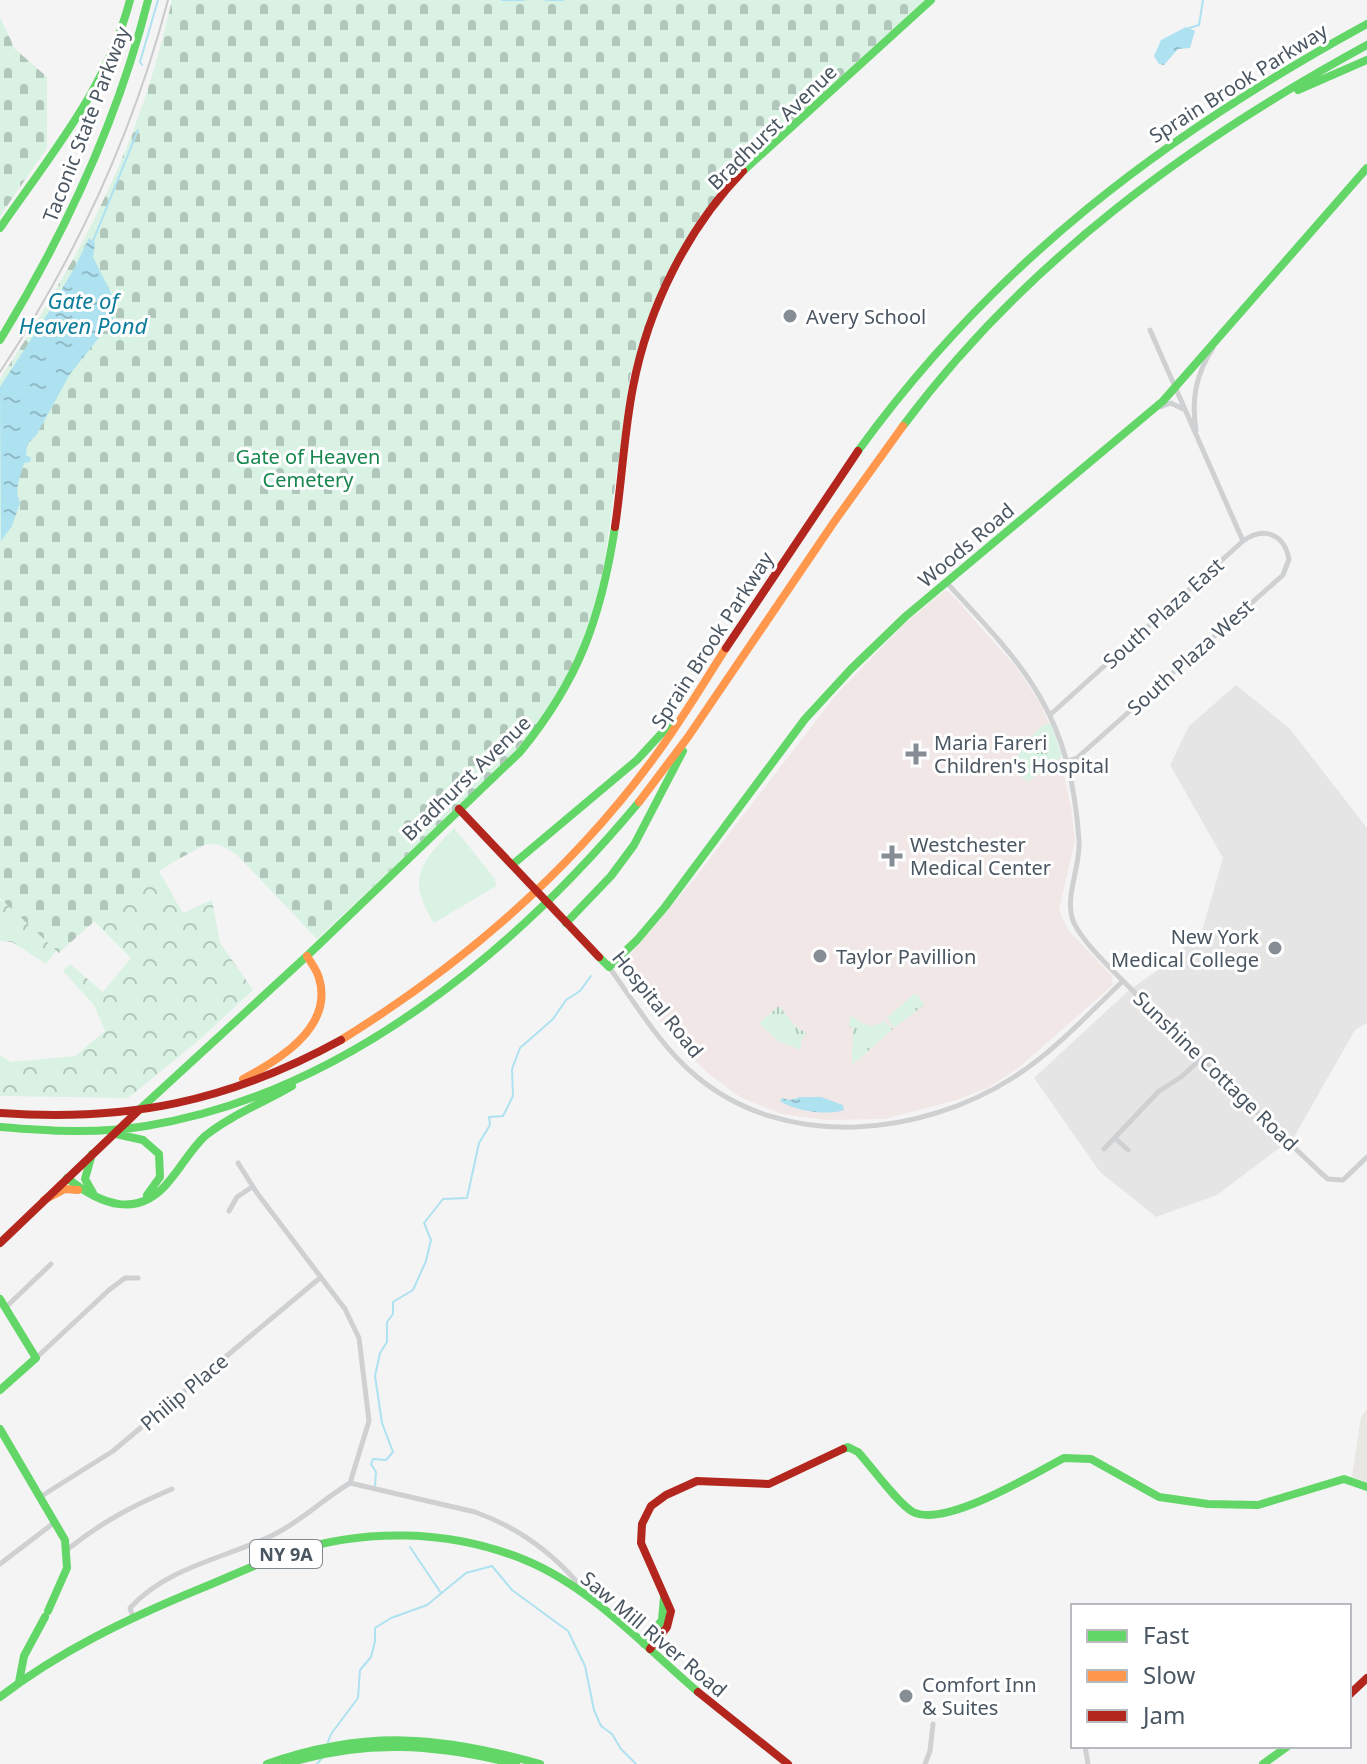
<svg xmlns="http://www.w3.org/2000/svg" width="1367" height="1764" viewBox="0 0 1367 1764" font-family="'Noto Sans',sans-serif">
	<style>
		.commercial { fill: #e8e7e3 }
		.education { fill: #e6e5e6 }
		.medical { fill: #f1e7e6 }
		.grass { fill: url(#grass-tufts) }
		.forest { fill: url(#forest-crowns) }
		.cemetery { fill: url(#cemetery-stones) }
		.garden { fill: #d9f2e3 }
		.water { fill: url(#water-ripples) }
		.lines { fill: none; stroke-linecap: round; stroke-linejoin: round }
		.stream { stroke: #aee2f0; stroke-width: 2 }
		.street { stroke: #ced0d2; stroke-width: 5 }
		.fast { stroke: #63d668; stroke-width: 8 }
		.slow { stroke: #ff974d; stroke-width: 8 }
		.jam { stroke: #b3261e; stroke-width: 8 }
		.rail { stroke: #c9cacc; stroke-width: 2 }
		.poi-dot { fill: #868d94; stroke: #fff; stroke-width: 3 }
		.labels { text-anchor: middle; dominant-baseline: central; stroke-width: 6; stroke-linejoin: round; paint-order: stroke }
		.shield { fill: #fff; stroke: #808990; stroke-width: 2 }
		.shield-label { font-size: 18px; font-weight: bold; fill: #4a5661 }
		.street-label { font-size: 20px; fill: #4a5661; stroke: #fff }
		.poi-label { font-size: 20px; fill: #4a5661; stroke: #fff; text-anchor: start }
		.park-label { font-size: 20px; fill: #17864f; stroke: #fff }
		.water-label { font-size: 22px; font-style: italic; fill: #0c7c9b; stroke: #fff }
	</style>
	<defs>
		<pattern id="grass-tufts" width="24" height="20" patternUnits="userSpaceOnUse" patternTransform="scale(2)"><rect width="24" height="20" fill="#d9f2e3"/><path d="M3 7l-1-3M5 7V3M7 7l1-3M15 17l-1-3M17 17v-4M19 17l1-3" fill="none" stroke="#b2c7bb"/></pattern>
		<pattern id="forest-crowns" width="20" height="18" patternUnits="userSpaceOnUse" patternTransform="scale(2)"><rect width="20" height="18" fill="#d9f2e3"/><path d="M2 6a3 3 0 1 1 6 0M12 15a3 3 0 1 1 6 0" fill="none" stroke="#b2c7bb"/></pattern>
		<pattern id="cemetery-stones" width="16" height="16" patternUnits="userSpaceOnUse" patternTransform="scale(2)"><rect width="16" height="16" fill="#d9f2e3"/><path d="M2 7V4a2 2 0 0 1 4 0v3zM10 15v-3a2 2 0 0 1 4 0v3z" fill="#b2c7bb"/></pattern>
		<pattern id="water-ripples" width="26" height="14" patternUnits="userSpaceOnUse" patternTransform="scale(2)"><rect width="26" height="14" fill="#aee2f0"/><path d="M2 4q2-2 4 0t4 0M15 11q2-2 4 0t4 0" fill="none" stroke="#90bac6"/></pattern>
	</defs>
	<rect width="100%" height="100%" fill="#f4f4f4"/>
	<path class="commercial" d="M1367,1409V1482L1352,1477L1361,1417Z"/>
	<path class="education" d="M1236,685L1290,729L1367,828V1023L1355,1030L1294,1137L1217,1195L1156,1217L1100,1172L1034,1078L1128,991L1165,965L1202,931L1223,858L1170,765L1189,726Z"/>
	<path class="medical" d="M944,591L949,592L961,605L1016,667L1039,701L1056,738L1071,807L1075,841L1059,910L1068,930L1112,976L1113,985L1017,1069L989,1087L957,1100L884,1119L825,1120L781,1114L740,1097L710,1075L684,1050L618,969L695,878L835,696L904,624Z"/>
	<path class="grass" d="M1045,724H1051L1062,756L1027,782L1012,764L1031,736Z
		M914,994L919,996L924,1005L894,1028L887,1018Z
		M779,1006L796,1027L806,1033L801,1041V1050L778,1041L759,1023Z
		M851,1015C861,1024 872,1030 884,1021L893,1029L852,1065L853,1028L849,1026Z"/>
	<path class="forest" d="M155,867C167,881 173,898 183,913L212,900L220,943L253,990L198,1041L128,1098L0,1096V1055L11,1062L75,1056L105,1031L94,1005L63,971L70,964L103,992L131,958L93,920Z
		M0,900L35,918L64,941L46,964L12,942L0,941Z"/>
	<path class="cemetery" d="M172,0H925L743,165L699,218L670,267L639,345L630,377L604,565L587,639L572,674L547,714L508,759L317,939L237,855C229,850 219,842 209,844C204,844 197,849 192,852C142,877 100,916 59,953L0,898V379C55,296 107,206 140,112C153,76 163,38 172,0Z
		M0,17L15,49L47,77V148L0,216Z"/>
	<path class="garden" d="M454,828L495,879L496,886L434,923C406,877 421,863 454,828Z"/>
	<path class="water" d="M1186,27L1195,31L1190,48L1178,49L1164,65L1159,64L1154,56L1161,40Z
		M89,238L95,243L93,257L116,303L113,320L70,374L37,434L27,445L26,456L31,457L30,462L24,463C20,478 14,489 20,503L12,526L1,541L0,387L48,313L76,265Z
		M800,1097H821L843,1105L844,1110C828,1116 794,1111 780,1101L782,1098L790,1100Z"/>
	<g class="lines">
		<path class="stream" d="M502,0H524
			M546,0H563
			M1189,28L1199,25L1203,0
			M142,65L140,62L158,0
			M93,241L138,130
			M375,1486L376,1472L371,1464L373,1459L386,1460L393,1452L382,1423L375,1376L380,1353L387,1342V1322L393,1314V1302L413,1290L426,1261L431,1240L424,1223L443,1199L467,1198L479,1143L490,1125L489,1117L503,1116L513,1096L512,1069L520,1048L553,1019L566,1000L580,991L591,976
			M410,1547L441,1593
			M328,1742L331,1734L358,1698L360,1670L371,1657L375,1641V1628L391,1618L427,1605L466,1573L492,1566L512,1590L568,1631L585,1666L594,1710L601,1726L612,1734L621,1749L636,1764
			M317,1764L324,1756"/>
		<path class="street" d="M1150,330L1243,541
			M1160,407L1171,403L1183,409
			M1196,430C1191,399 1196,374 1213,348
			M946,582C1028,670 1070,714 1079,840C1081,867 1063,899 1074,923C1084,945 1120,977 1138,996C1198,1057 1260,1115 1322,1174L1328,1179L1343,1180L1367,1157
			M1051,714L1243,541C1264,526 1284,534 1289,559L1283,575L1077,758L1068,761
			M609,967C635,1003 661,1047 696,1076C785,1151 921,1137 1014,1077C1055,1051 1088,1014 1123,981
			M1115,1138L1128,1150
			M1104,1149L1159,1091L1181,1077L1201,1059
			M238,1163L257,1193L345,1309L359,1338L369,1421L350,1483
			M229,1211L237,1197L252,1187
			M5,1308L51,1264
			M36,1358L109,1290L125,1278H138
			M40,1497L113,1451L321,1277
			M68,1549C102,1522 132,1506 172,1489
			M0,1564L55,1522
			M133,1617L130,1608C167,1567 226,1558 273,1535C302,1521 323,1499 350,1483L475,1512C514,1526 549,1550 576,1581V1589
			M1085,1746L1088,1764
			M925,1764L930,1751L933,1724"/>
		<path class="fast" d="M1298,90L1367,60
			M743,171L931,0
			M0,228C51,154 107,88 130,0
			M0,340C64,235 118,120 148,0
			M903,426C1025,262 1189,142 1367,45
			M858,451C995,262 1164,135 1367,24
			M512,865L637,760L672,722
			M566,923L611,876L634,845L683,751
			M599,957L609,967L637,940L665,907L805,719L851,669L906,616L1163,401L1367,168
			M139,1110L309,954L520,752C579,680 601,618 615,527
			M0,1127C48,1131 97,1134 146,1126C343,1094 515,951 639,802
			M116,1134L143,1140L159,1154L160,1177L147,1195
			M92,1154L85,1179L93,1193
			M67,1178C101,1205 139,1220 170,1180C182,1166 191,1149 205,1136C231,1115 263,1103 292,1086
			M0,1299L36,1358L0,1390
			M0,1429L65,1540L67,1568L48,1611
			M843,1449L848,1447L858,1452C871,1466 898,1504 913,1512C946,1528 1033,1474 1064,1458L1091,1459L1159,1497L1208,1504L1258,1505L1344,1479L1367,1487
			M644,1644L662,1620L664,1597
			M19,1682L24,1656L45,1617
			M0,1697C60,1651 127,1619 197,1590C227,1578 256,1564 287,1553C365,1528 449,1529 525,1560C591,1587 644,1646 698,1692
			M267,1764C366,1729 441,1736 540,1764
			M285,1764C366,1739 434,1744 516,1764
			M1263,1764L1288,1746"/>
		<path class="slow" d="M639,802L688,737L834,522L903,426
			M341,1040C463,964 571,872 656,755C681,721 703,684 726,648
			M243,1079C279,1060 334,1027 319,978C317,970 311,963 307,956
			M44,1200L65,1189L78,1190"/>
		<path class="jam" d="M615,527C622,480 624,433 633,387C648,308 687,229 743,171
			M726,648L858,451
			M459,809L599,957
			M0,1113C128,1122 228,1102 341,1040
			M0,1243L139,1110
			M650,1649L667,1627L671,1611L641,1543L642,1524L651,1506L666,1495L697,1481L769,1484L843,1449
			M698,1692L788,1764
			M1349,1695L1367,1678"/>
		<path class="rail" d="M0,372C76,257 133,133 168,0"/>
	</g>
	<g class="poi-dot">
		<circle cx="790" cy="316" r="8"/>
		<path d="M912 742h8v8h8v8h-8v8h-8v-8h-8v-8h8z"/>
		<path d="M888 844h8v8h8v8h-8v8h-8v-8h-8v-8h8z"/>
		<circle cx="1275" cy="948" r="8"/>
		<circle cx="820" cy="956" r="8"/>
		<circle cx="906" cy="1696" r="8"/>
	</g>
	<g class="labels">
		<rect class="shield" x="250" y="1540" width="72" height="28" rx="6"/>
		<g class="shield-label">
			<text x="286" y="1554">NY 9A</text>
		</g>
		<g class="street-label">
			<text transform="translate(1238 83) rotate(-32)">Sprain Brook Parkway</text>
			<text transform="translate(86 124) rotate(-69)">Taconic State Parkway</text>
			<text transform="translate(772 127) rotate(-44)">Bradhurst Avenue</text>
			<text transform="translate(966 545) rotate(-40)">Woods Road</text>
			<text transform="translate(1163 613) rotate(-42)">South Plaza East</text>
			<text transform="translate(712 640) rotate(-57)">Sprain Brook Parkway</text>
			<text transform="translate(1190 657) rotate(-42)">South Plaza West</text>
			<text transform="translate(466 778) rotate(-44)">Bradhurst Avenue</text>
			<text transform="translate(658 1004) rotate(51)">Hospital Road</text>
			<text transform="translate(1216 1071) rotate(44)">Sunshine Cottage Road</text>
			<text transform="translate(184 1392) rotate(-40)">Philip Place</text>
			<text transform="translate(654 1634) rotate(40)">Saw Mill River Road</text>
		</g>
		<g class="poi-label">
			<text x="806" y="316">Avery School</text>
			<text x="934" y="742">Maria Fareri<tspan x="934" dy="23">Children's Hospital</tspan></text>
			<text x="910" y="844">Westchester<tspan x="910" dy="23">Medical Center</tspan></text>
			<text x="1259" y="936" text-anchor="end">New York<tspan x="1259" dy="23">Medical College</tspan></text>
			<text x="836" y="956">Taylor Pavillion</text>
			<text x="922" y="1684">Comfort Inn<tspan x="922" dy="23">&amp; Suites</tspan></text>
		</g>
		<g class="park-label">
			<text x="308" y="456">Gate of Heaven<tspan x="308" dy="23">Cemetery</tspan></text>
		</g>
		<g class="water-label">
			<text x="83" y="300">Gate of<tspan x="83" dy="25">Heaven Pond</tspan></text>
		</g>
	</g>
	<rect x="1071" y="1604" width="280" height="144" fill="#ffffff" stroke="#b7bbc0" stroke-width="2"/>
	<rect x="1087" y="1630" width="40" height="12" fill="#63d668" stroke="#b7bbc0" stroke-width="2"/>
	<text x="1143" y="1644" font-size="24" fill="#4a5661">Fast</text>
	<rect x="1087" y="1670" width="40" height="12" fill="#ff974d" stroke="#b7bbc0" stroke-width="2"/>
	<text x="1143" y="1684" font-size="24" fill="#4a5661">Slow</text>
	<rect x="1087" y="1710" width="40" height="12" fill="#b3261e" stroke="#b7bbc0" stroke-width="2"/>
	<text x="1143" y="1724" font-size="24" fill="#4a5661">Jam</text>
</svg>
